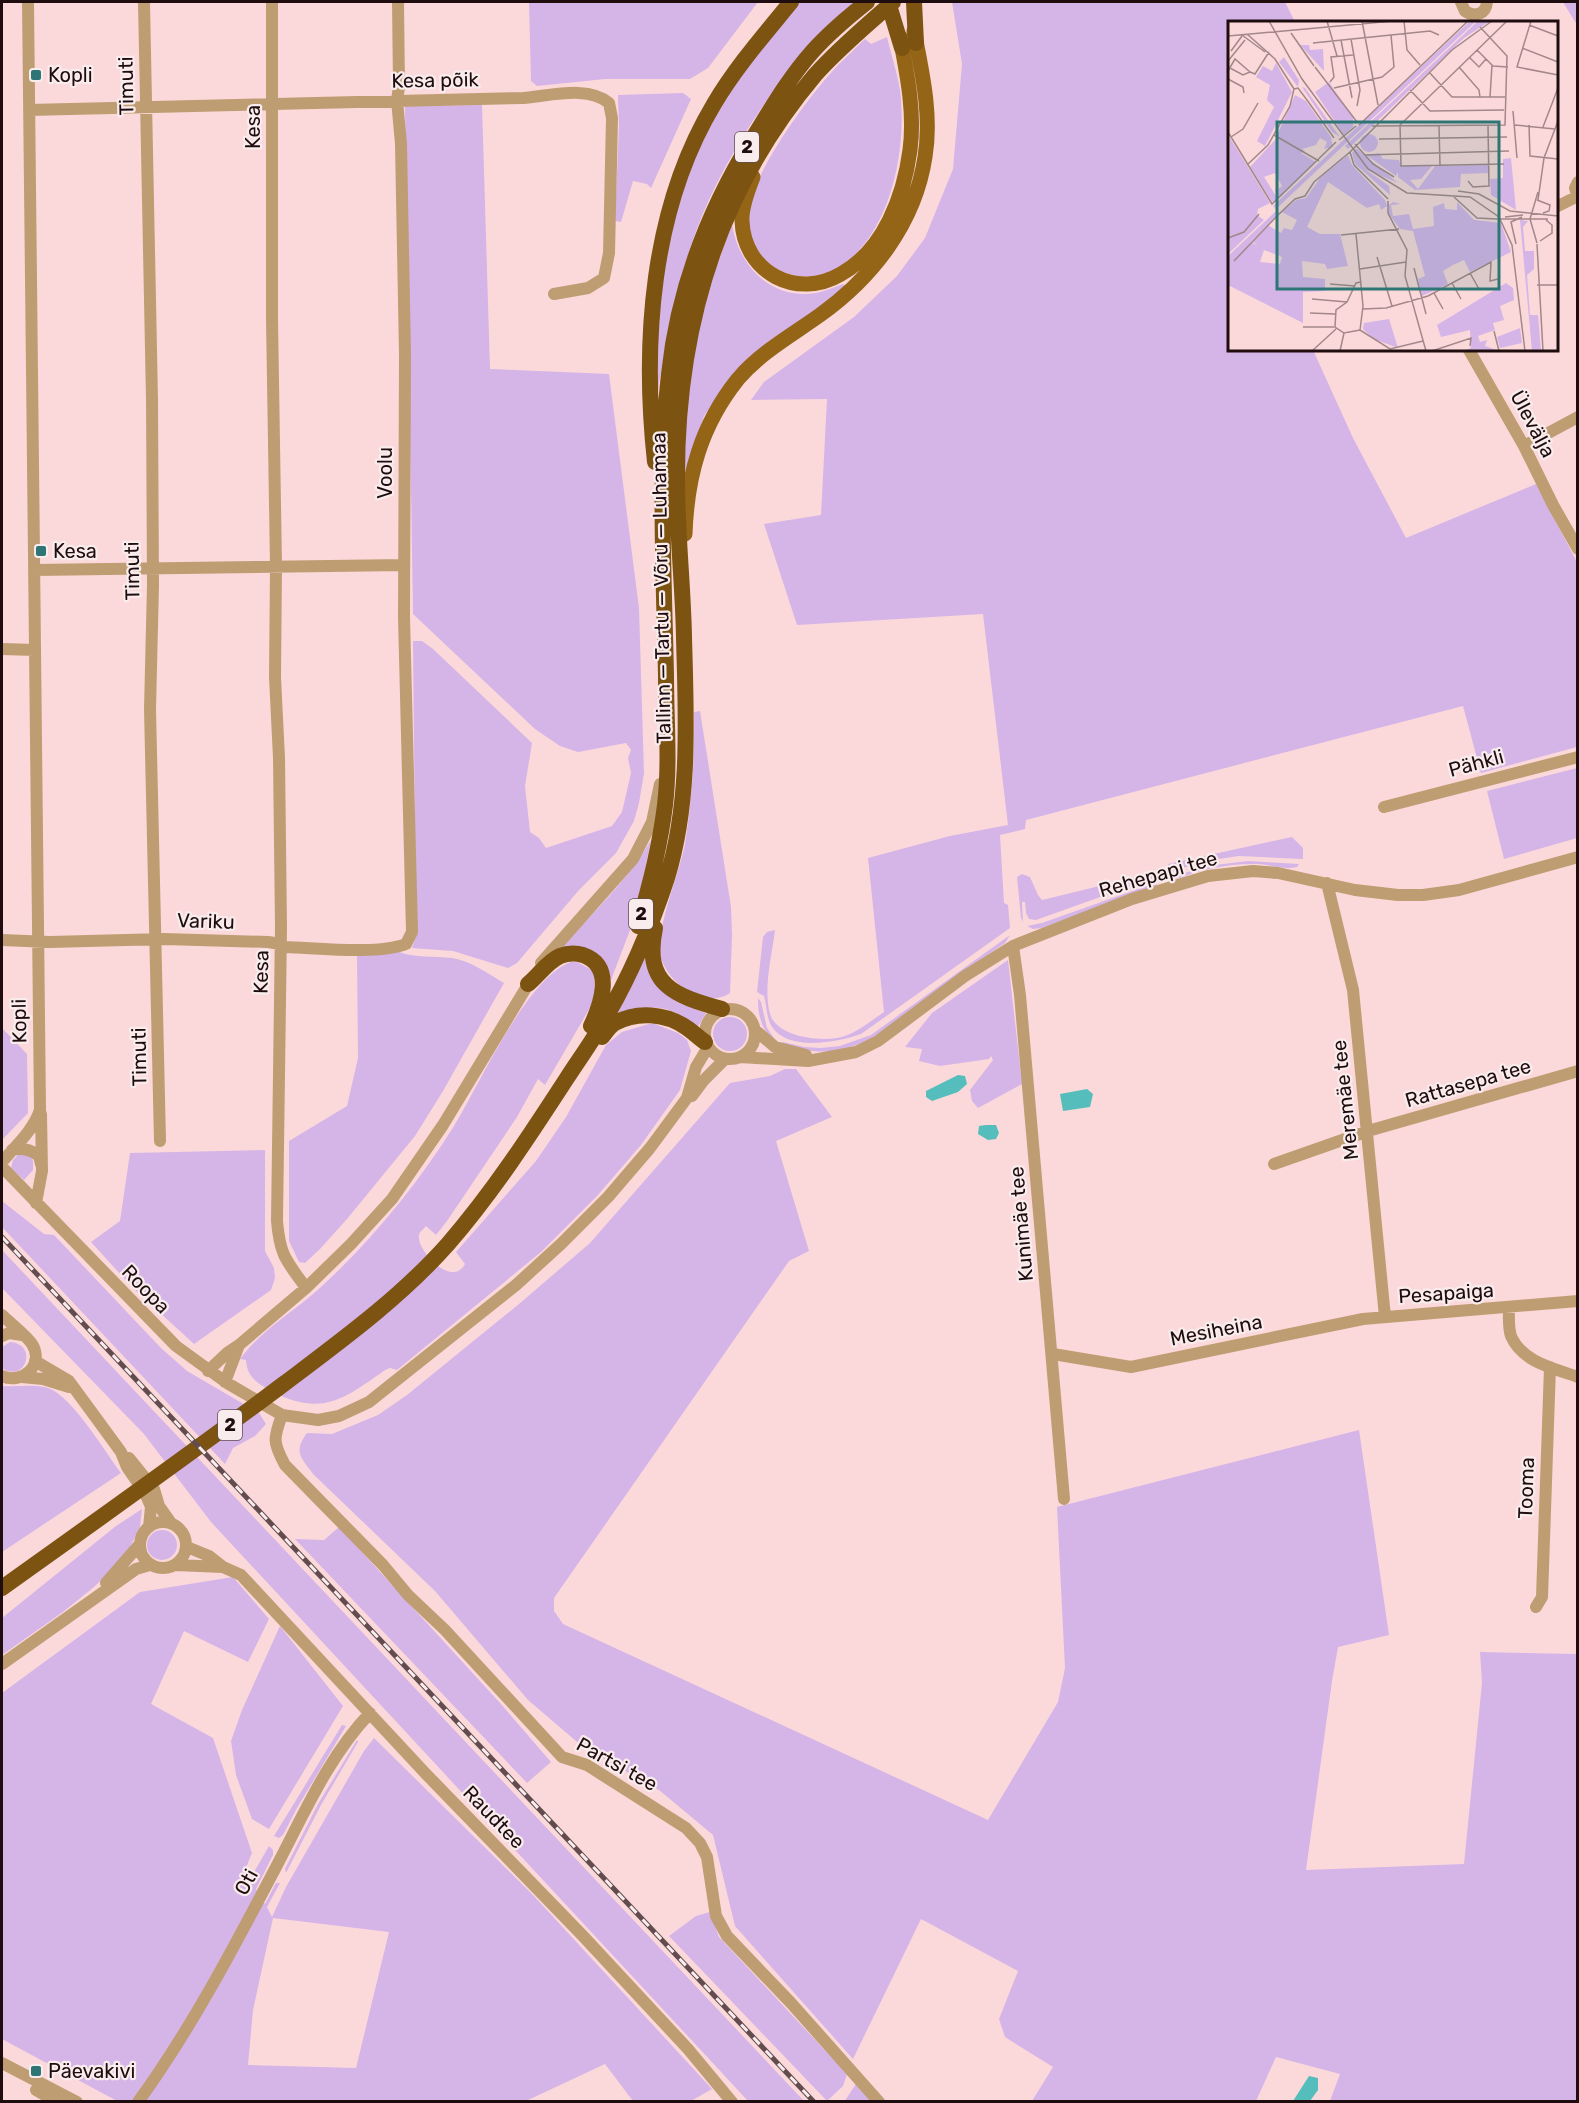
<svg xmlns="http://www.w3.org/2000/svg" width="1579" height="2103" viewBox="0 0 1579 2103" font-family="Rubik,sans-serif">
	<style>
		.green { fill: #d5b4e8; fill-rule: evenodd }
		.water { fill: #55bebc }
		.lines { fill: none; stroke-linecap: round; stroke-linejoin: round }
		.minor { stroke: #bf9d72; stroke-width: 12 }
		.major { stroke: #946417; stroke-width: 15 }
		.highway { stroke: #7c5311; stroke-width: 16 }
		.rail-casing { stroke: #634c4e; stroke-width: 5 }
		.rail { stroke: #f8eced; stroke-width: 3; stroke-dasharray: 9; stroke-linecap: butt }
		.poi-dot { fill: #2d7675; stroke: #f8eced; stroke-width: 2 }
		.labels { text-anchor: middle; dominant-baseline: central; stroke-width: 4.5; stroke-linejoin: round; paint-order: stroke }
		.shield { fill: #f8eced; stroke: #604f52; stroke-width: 1.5 }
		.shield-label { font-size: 18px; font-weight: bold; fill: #1f0c0f }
		.poi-label { font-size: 20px; fill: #1f0c0f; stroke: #f8eced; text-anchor: start }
		.street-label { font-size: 20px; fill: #1f0c0f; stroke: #f8eced }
		.inset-road { fill: none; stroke: #a38789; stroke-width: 1.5 }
		.view { fill: #2d7675; fill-opacity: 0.15; stroke: #2d7675; stroke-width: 3 }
		.inset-edge { fill: none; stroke: #1f0c0f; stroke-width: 3 }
	</style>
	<rect width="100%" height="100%" fill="#fbd9db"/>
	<path class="green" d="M529,2H758L708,68L690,79H605L537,86L531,81Z
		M797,2H854C839,16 823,31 809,47C761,101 713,178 691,246C675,293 667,341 658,389L656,337L669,236L685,181L708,126L746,67Z
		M952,2H1285L1295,22H1230V350H1313L1353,438L1406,538L1536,484L1577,562V747L1481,773L1463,706L1026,820L1025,829L1000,835L1004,903L1008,905L1010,928L861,1034C838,1042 789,1052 772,1027C766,1017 767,1006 764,996L757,992L763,937L767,932L775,930C772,956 763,988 770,1014C777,1038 825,1043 845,1036C859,1031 872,1020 884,1012L868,858L950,836L1008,825L983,614L797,625L764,524L821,515L827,399L751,400L764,382L854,317L897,276L925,238L953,169L962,64Z
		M1563,2H1577V25Z
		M887,37C891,54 897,72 900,90C907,145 893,224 848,261C805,297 742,267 749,210C753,173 804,103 829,75C840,62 853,51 865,39L871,44Z
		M683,93L691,99L651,188L647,184L633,181L621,222L615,221L619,125L618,95Z
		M482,105L490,369L609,374L639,608L644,773L639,803L634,821L616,853L579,890L517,963L508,968L453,951L412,948L416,937L413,641H422L433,649L532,743L525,786L530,832L539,838L546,848L612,826L622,812L631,773L628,758L631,750L626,743L578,752L560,746L535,729L413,614L405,106Z
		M732,224C737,260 764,293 802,294C816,295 830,289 843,284L847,288L726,385L704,416L685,473V411L703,304Z
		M700,711L731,907L732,935L730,993C704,1011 662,980 660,951C658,923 679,874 685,844C692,799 695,757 694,712Z
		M1577,768V838L1504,859L1487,791Z
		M1292,837L1303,848V859L1239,856L1205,861L1167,873L1166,868L1168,864Z
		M651,840L635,917L611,980L608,970L562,948V946C595,911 627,881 651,840Z
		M1248,861L1299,864L1297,867C1284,870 1271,865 1259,864C1229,863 1201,869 1174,880L1169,878L1207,866Z
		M1153,873L1156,877L1036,920L1029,919L1026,913L1025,902H1022L1023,922L1021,918L1017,877L1022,874L1030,877L1038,895L1042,900Z
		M1155,883L1157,884L1156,886L1042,928L1033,929L1027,926L1042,923Z
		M1010,935L1005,943C981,960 957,976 934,993C905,1014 875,1043 840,1050C819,1054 800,1050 781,1044L783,1042L804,1047L821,1048L840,1046L871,1035Z
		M399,952C416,958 434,956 452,958C471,961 487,973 504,983L443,1091L415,1136L347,1219L320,1249L305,1263L299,1262L289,1241V1141L347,1106L358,1058L357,954Z
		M645,954L679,1003L706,1013L698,1027C668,1003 650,1004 615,1015Z
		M1008,960L1022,1084L978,1108L972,1101L970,1090L993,1060L991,1056L989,1059L940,1066L919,1061L922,1049L905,1047L932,1013Z
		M571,962H577L592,970C596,983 595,993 591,1006L545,1085L538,1079L517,1117L447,1221L436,1235L426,1226C423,1230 418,1232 419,1238C419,1252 452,1288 465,1264L456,1252L536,1161L566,1117L606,1045L622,1032L652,1023L678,1033L687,1040L691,1051L680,1090L641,1145L597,1196L541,1252L397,1370L390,1368L385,1370C343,1400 321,1417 271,1391C257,1383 247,1377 246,1360L240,1359C262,1329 294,1312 321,1287C372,1240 417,1185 454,1126C480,1084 526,978 571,962Z
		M758,998L761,1002L767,1028L776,1041C761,1030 758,1016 758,998Z
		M713 1034a17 17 0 1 1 34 0a17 17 0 1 1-34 0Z
		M2,1028L27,1054L28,1113L2,1140Z
		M785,1069H796L832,1117L776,1141L809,1251L789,1261L554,1598V1611L563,1624L988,1820L1058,1702L1065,1668L1057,1507L1359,1430L1389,1635L1338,1647L1332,1681L1306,1870L1464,1864L1482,1683L1480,1652L1577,1654V2101H1330L1340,2074L1276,2057L1256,2101H1032L1053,2067L1005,2037L999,2019L1018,1971L921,1919L853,2059L735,1926L713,1835L659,1790L583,1747L528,1700L435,1591L313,1474C301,1457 293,1452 307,1433L332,1434L378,1415L407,1395L519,1304L590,1243L730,1083L770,1076Z
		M265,1150V1251L274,1268L275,1278L271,1290L194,1344L133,1288L91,1242L120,1221L130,1153Z
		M18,1155H30L33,1161V1170L24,1180L11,1168L13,1160Z
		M2,1201L44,1234L54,1235L161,1348L187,1371L259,1413L266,1424L255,1436L233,1448L225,1464L2,1227Z
		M2,1250L804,2101H748L211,1522L144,1434L2,1288Z
		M10,1342C39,1344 25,1384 2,1368V1347Z
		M2,1386C17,1387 34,1384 48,1388C72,1396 105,1452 121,1473L2,1552Z
		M142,1509L140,1527L127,1553L118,1564L94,1587L63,1612L2,1655V1618L116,1526Z
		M339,1527L500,1703L551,1762L527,1783L295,1539L324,1540Z
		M147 1545a15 15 0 1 1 30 0a15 15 0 1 1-30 0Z
		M233,1577L269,1619L248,1662L184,1631L151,1704L213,1738L252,1853L245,1870L250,1879L269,1846L273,1850V1855L256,1889L265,1904L276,1883H280L267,1907L272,1917L286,1887L364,1751L374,1738L533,1895L712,2089L691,2101H633L605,2064L526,2101H117L2,2039V1693L140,1592ZM273,1918L389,1932L356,2068L248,2065L253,2010Z
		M280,1626L343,1706L269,1829L252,1819L236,1775L231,1741L242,1710Z
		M342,1725L346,1726L297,1808L283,1835L279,1838L274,1836Z
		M357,1740L358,1742L321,1805L286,1873L285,1869L318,1804Z
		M710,1912L719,1937L847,2074L843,2086L827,2101L669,1936L696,1916Z
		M856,2084L873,2102H844Z"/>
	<path class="water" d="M958,1075L965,1076L967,1084L958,1092L932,1101L926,1097V1091Z
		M1087,1089L1093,1094L1090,1107L1063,1111L1060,1094Z
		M986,1125H996L999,1133L996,1139L988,1140L978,1134L979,1126Z
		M1309,2076L1318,2078V2090L1310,2101H1293Z"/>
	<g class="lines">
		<path class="minor" d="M144,2L152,399L153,585L150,709L160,1141
			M272,2V319L276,566L275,677L279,758L281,927L277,1221C280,1256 286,1260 306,1288
			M1461,2L1465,11C1475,18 1486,14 1487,2
			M29,110L523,98C550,96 588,85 609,103L612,118L609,253L604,278L588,288L554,294
			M1578,182L1575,188L1578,198
			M1556,207L1576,197
			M1469,350L1524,446L1553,505L1578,549
			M1524,446L1578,417
			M34,570L404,565
			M2,649L35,650
			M1384,807L1578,757
			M1327,883L1353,990L1385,1317
			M2,940L50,942L164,939L268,942L281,944L285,947C318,948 377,955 406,944L412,932L404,617L405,355L401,144L397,100L399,87L398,2
			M1013,946L1020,995L1064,1499
			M541,963L633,859L652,822L660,784
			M705 1034a25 25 0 1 1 50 0a25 25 0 1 1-50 0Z
			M755,1030L775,1047L806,1055
			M740,1057L808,1061L856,1052L878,1041L965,976L1013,946L1132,899L1208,876L1253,871L1278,873L1355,890L1398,895H1423L1459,890L1578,857
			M688,1097L692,1096L704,1080L725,1059
			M12,1150C23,1148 30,1149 39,1156L41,1164
			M2,1162C16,1145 33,1131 40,1110L28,2
			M1274,1164L1368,1131L1578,1071
			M2,1167L176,1346L227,1383L282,1415L318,1420L339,1416L369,1402L516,1285L561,1244L608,1197L650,1148L687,1098L696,1067L708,1047
			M36,1203L42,1171L41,1114
			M1509,1308C1509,1317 1508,1327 1511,1336C1522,1362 1553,1368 1578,1377
			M2,1315C9,1322 27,1336 32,1344C45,1365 22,1385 2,1376
			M2,1336L9,1333L22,1335
			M1053,1354L1131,1367L1363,1319L1578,1301
			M35,1361L69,1381L121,1452L127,1467L145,1493L151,1507L149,1527
			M208,1371L227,1353L239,1345L306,1288L351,1244L392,1199L443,1125L532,978
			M22,1377L43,1379L69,1387
			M225,1382L239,1345
			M282,1415C273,1439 273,1443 285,1465L383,1565L408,1595L445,1630L562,1757L587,1765L686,1828L700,1843L707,1857L716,1916L727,1936L791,2003L879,2102
			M129,1458L154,1489L159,1506L171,1523
			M140 1545a23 23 0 1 1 46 0a23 23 0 1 1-46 0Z
			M187,1547L209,1556L223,1567
			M175,1565L223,1567L241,1575L426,1774L583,1936L688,2049L732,2102
			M106,1583L140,1544
			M1536,1607L1542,1597L1550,1367
			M2,1664L136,1569L150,1565
			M2,2063L77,2102
			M36,2090L57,2102
			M138,2102C191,2029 233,1949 275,1869C303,1816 328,1757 370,1713"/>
		<path class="major" d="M753,177C748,190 741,207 742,221C744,273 797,300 841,274C884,250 904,196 910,150C915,112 907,74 900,37
			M685,534C687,476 701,425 738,379C761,352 792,335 820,315C873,277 915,223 925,157C932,115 922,72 914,31"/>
		<path class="highway" d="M888,2L902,48
			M914,2L916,43
			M655,462C642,342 651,209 714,104C736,67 764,35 791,2
			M638,926C650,886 660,846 665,805C670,763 666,719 666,676C664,576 658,474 669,374C678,290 709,209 753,138C771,109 789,78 812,52C828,34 848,17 867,2
			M655,928C643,985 675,996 722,1009
			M528,984C538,976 548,961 560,956C568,953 576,953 583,955C615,966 601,1005 591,1026
			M602,1037C606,1032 610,1026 615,1023C637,1011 666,1013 687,1028C693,1032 699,1038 705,1042
			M2,1588C97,1520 192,1453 285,1383C342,1340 401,1297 448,1244C493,1192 530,1135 567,1078C578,1061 589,1046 599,1029C627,983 650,930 667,878C691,800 686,717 684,637C683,585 677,533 677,481C676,331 717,191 815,75C838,49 867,25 893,2"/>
		<g class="rail-casing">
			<path id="rail" d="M2,1237L814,2102"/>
		</g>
		<use href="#rail" class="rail"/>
	</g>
	<g class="poi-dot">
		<rect x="30" y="69" width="12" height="12" rx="3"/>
		<rect x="35" y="545" width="12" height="12" rx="3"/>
		<rect x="30" y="2065" width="12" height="12" rx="3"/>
	</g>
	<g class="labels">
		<g class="shield">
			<rect x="735" y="132" width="24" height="30" rx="4.5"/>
			<rect x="629" y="899" width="24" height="30" rx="4.5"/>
			<rect x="218" y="1410" width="24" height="30" rx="4.5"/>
		</g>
		<g class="shield-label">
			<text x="747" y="147">2</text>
			<text x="641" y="914">2</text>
			<text x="230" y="1425">2</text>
		</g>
		<g class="poi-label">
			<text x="48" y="75">Kopli</text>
			<text x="53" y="551">Kesa</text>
			<text x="48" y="2071">Päevakivi</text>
		</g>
		<g class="street-label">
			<text transform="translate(435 80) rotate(-1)">Kesa põik</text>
			<text transform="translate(126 86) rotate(-91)">Timuti</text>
			<text transform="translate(253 127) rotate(-90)">Kesa</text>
			<text transform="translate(1533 424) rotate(62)">Ülevälja</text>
			<text transform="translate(385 473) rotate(-90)">Voolu</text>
			<text transform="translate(132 571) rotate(-91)">Timuti</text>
			<text transform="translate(661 588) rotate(-91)">Tallinn — Tartu — Võru — Luhamaa</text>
			<text transform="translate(1476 763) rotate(-15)">Pähkli</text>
			<text transform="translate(1158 874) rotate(-16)">Rehepapi tee</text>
			<text transform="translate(206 921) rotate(2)">Variku</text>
			<text transform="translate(261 972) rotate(-89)">Kesa</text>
			<text transform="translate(19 1021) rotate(-91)">Kopli</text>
			<text transform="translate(139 1057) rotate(-91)">Timuti</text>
			<text transform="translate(1468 1083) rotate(-16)">Rattasepa tee</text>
			<text transform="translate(1345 1100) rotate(-96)">Meremäe tee</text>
			<text transform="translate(1021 1224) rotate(-95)">Kunimäe tee</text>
			<text transform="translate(146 1289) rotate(46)">Roopa</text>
			<text transform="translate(1446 1293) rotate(-4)">Pesapaiga</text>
			<text transform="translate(1216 1330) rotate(-11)">Mesiheina</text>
			<text transform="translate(1526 1488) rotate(-88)">Tooma</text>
			<text transform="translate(617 1764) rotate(29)">Partsi tee</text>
			<text transform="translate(494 1817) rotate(46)">Raudtee</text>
			<text transform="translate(246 1882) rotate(-61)">Oti</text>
		</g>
	</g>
	<g transform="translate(1228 21)">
		<rect width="330" height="330" fill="#fbd9db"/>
		<path d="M248,0L48,188L45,185L240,2ZM250,0H262L236,17L120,128L117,125ZM72,24H81L82,29L95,28L96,50ZM56,36L71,59L70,66L51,41ZM48,42L64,71L37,125L29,120L46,86L39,79L42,64L28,56L35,45L44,50ZM101,61L125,97V106L116,114L87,71ZM74,66L77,67L112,116L104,111ZM67,74L78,80L103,116L105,126L96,128L99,121L92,117L88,124L74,128L77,130L73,132L88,141L51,177L47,170L54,165L47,152L36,156L50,178L44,181L22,146L47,119ZM132 122a9 9 0 1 1 18 0a9 9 0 1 1-18 0ZM2,117L42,182L30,188L29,194L36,199L0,233ZM128,127L170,162L137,148L161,165L162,174L127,143L124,132ZM151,132L155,138L171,139L173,145H204L193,158L182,159L190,168L207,145L260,144V152L233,153L232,166L187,169L170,156V151L168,155L138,134ZM120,134L124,144L157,179L159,185L153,189L151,183L139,187L100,161L79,206L92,213H112L120,245L99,248L97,243L74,240L75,256L97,258V270L75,271V302L0,264V235L48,190L52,192L23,221L30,225L25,221L40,204L53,212L56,207L64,209L69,199L54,191L68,179L78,177L92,157ZM36,229L54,236L52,243L32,241ZM283,137L288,189L263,174L262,158L275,157V138ZM165,181L173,183L163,184L165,195L181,193L185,208L206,205L205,186L216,182L217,188L229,189V181L246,199L273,202L283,231L242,251L236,239L225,244L215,250L220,263L194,275L190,258L197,255L185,210L172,208L161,193V184ZM292,199L300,200L295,206L297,230H306V248L299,254L302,294H310L313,330H304ZM278,262L285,267L286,279L272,285L276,299L265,302L267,309L250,315L252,321L259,319L257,325L271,330H235L243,327L242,309L213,316L209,304ZM161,298L170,327L146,318L135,308L136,302ZM292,307L294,322L272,327L269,316Z" fill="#d5b4e8" fill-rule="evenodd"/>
		<path class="inset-road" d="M41,0L74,58L140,148L179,172L242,176L271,196L284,224L297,330M99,0L109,35M134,0L150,84M176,0L179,29L192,44M303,0L289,46L330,54M301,4L330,15M63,12L86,45M14,14L37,31M0,15L165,0M123,18L132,69L129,85M113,19L124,77M85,22L202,10L211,14M294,27L330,41M249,29L265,45L280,46M3,30L14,15M241,36L251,46L258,38M0,40L17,19M87,46L129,101M231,46L251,69L252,76M0,50L7,38L22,51L15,54L2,47M22,51L27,53L41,31M201,51L224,76H277M0,58L15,66L16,72M102,61L106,56L103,36L125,34M106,67L154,56L166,46L163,14M66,68L70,67L79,79L106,117M182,69L202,90L276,89M262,76L264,44M285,90L289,137M131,104L240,0M287,104L327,108M301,104L302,135L330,138M144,105L277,104L279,35L252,6M211,105L212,144M315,106L330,67M0,111L44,183L108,121M46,114L91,140M3,116L15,108L30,82M151,118L279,116M111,119L128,105M127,123L145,143L166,156M122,131L224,29L264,0M122,131L126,144L160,178M136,134L281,130M276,143L173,145L172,104L279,0M19,144L40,124L62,85L66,68L47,38L19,13M240,160L245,166L261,165L260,105M230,170L251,173L282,190L330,195M226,176L249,197L269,198M309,179L322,184L321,190L315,192M310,179L316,137L330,100M160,180V192L179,229L177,255L198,330M277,196L295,194M267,198H320M128,213L135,285L132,309M113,214L171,208M0,217L16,211L31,193M312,220L324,212V204L318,199M309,222L302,198L310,171M288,223L283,201L294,196M309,223L315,330M149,236L164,285M6,240L49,195L67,178L77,175L86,161L122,131M186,247L198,293M132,248L178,241M242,252L251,268M224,262L233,278M102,263L127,265M309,264H330M206,272L215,288M84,278L119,281M135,288L158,287L200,275L263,241L262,260L270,258M82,292L107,293M75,306H106M132,309L116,312L107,306L108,289L119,281L128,262L133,261M132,309L162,328L195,320M266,310L271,330M84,330L108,308M112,330L116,312M204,330L243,317L242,325"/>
		<path class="view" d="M49,101H271V268H49Z"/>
		<rect width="330" height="330" class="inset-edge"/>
	</g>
	<rect width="1579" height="2103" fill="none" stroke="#1f0c0f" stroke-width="6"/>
</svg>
